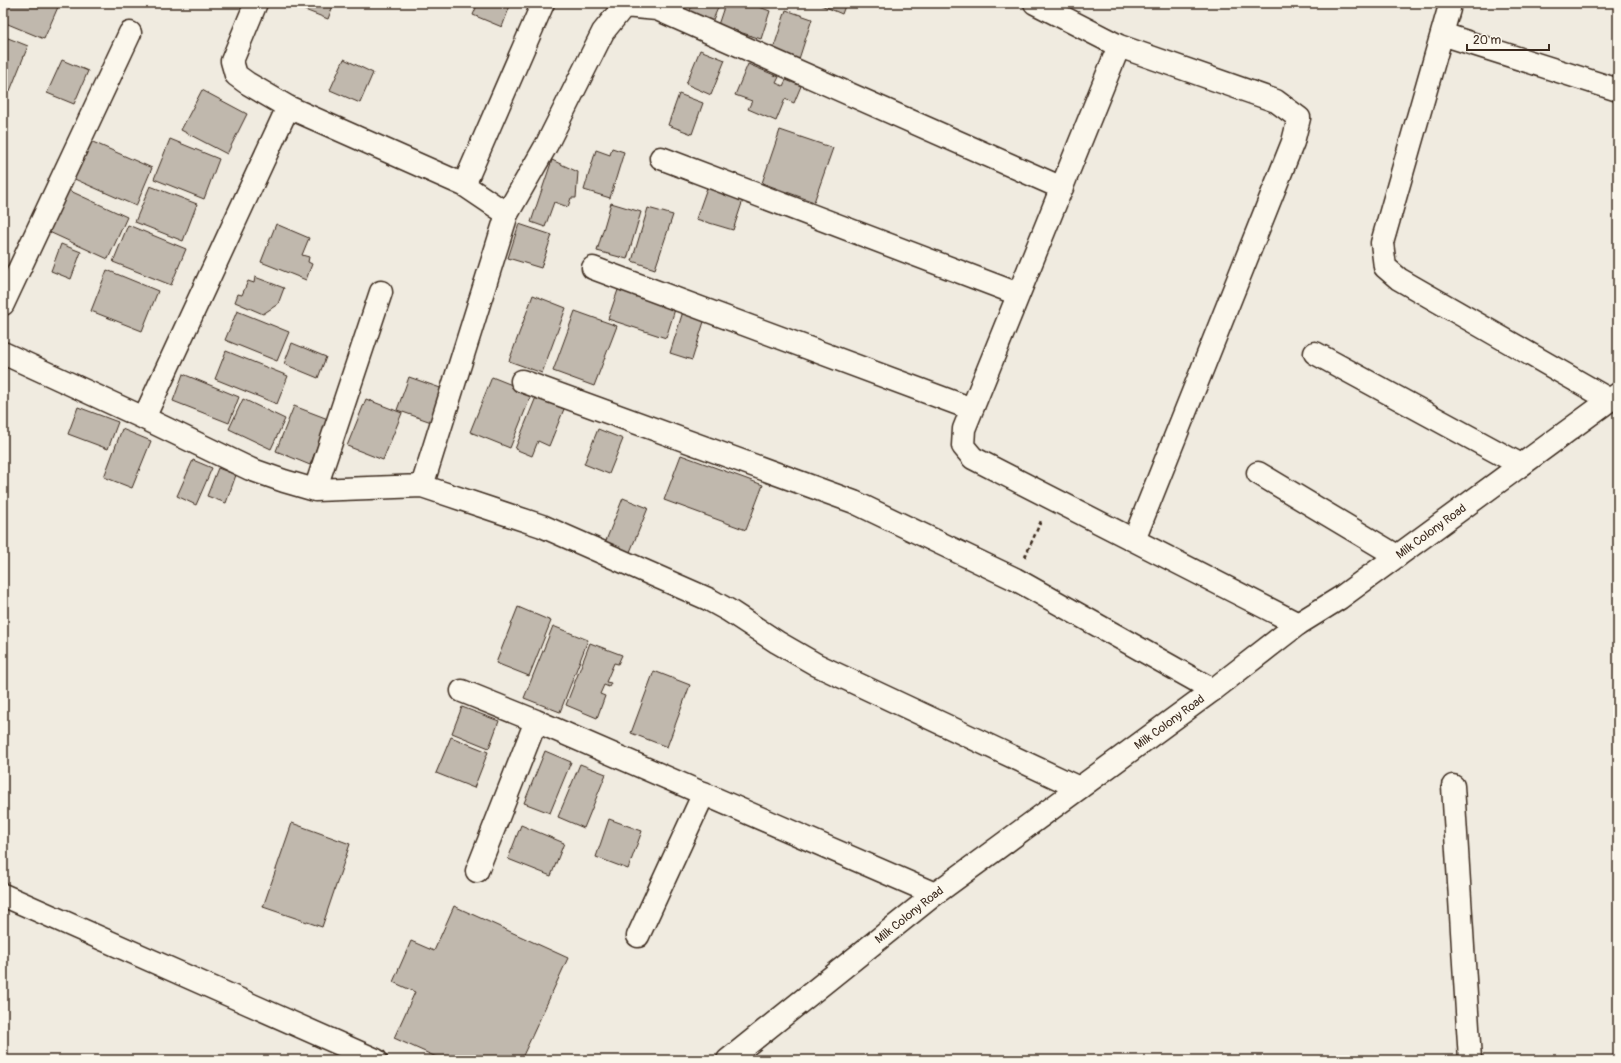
<svg xmlns="http://www.w3.org/2000/svg" width="1621" height="1063" viewBox="0 0 1621 1063" font-family="Pangolin,sans-serif">
	<style>
		.building { fill: #c0b8ad; stroke: #3b2a1e }
		.lines { fill: none; stroke-linecap: round; stroke-linejoin: round }
		.street-casing { stroke: #3b2a1e; stroke-width: 25 }
		.secondary-casing { stroke: #3b2a1e; stroke-width: 25 }
		.path { stroke: #3b2a1e; stroke-width: 2.5; stroke-dasharray: 4 3; stroke-linecap: butt }
		.street { stroke: #fbf7ec; stroke-width: 22 }
		.secondary { stroke: #fbf7ec; stroke-width: 22 }
		.labels { text-anchor: middle; dominant-baseline: central; stroke-width: 3; stroke-linejoin: round; paint-order: stroke }
		.street-label { font-size: 12px; fill: #3b2a1e; stroke: #fbf7ec }
	</style>
	<rect width="100%" height="100%" fill="#f0ebe0"/>
	<filter id="ink" filterUnits="userSpaceOnUse"><feTurbulence type="fractalNoise" baseFrequency=".025" numOctaves="2"/><feDisplacementMap in="SourceGraphic" scale="8" xChannelSelector="R" yChannelSelector="G"/><feConvolveMatrix kernelMatrix="1 2 1 2 8 2 1 2 1" color-interpolation-filters="sRGB"/></filter>
	<g filter="url(#ink)">
		<path class="building" d="M3,3H49L58,7L44,39L3,22Z
			M293,3H334L328,19L292,5Z
			M478,3H511L502,27L473,15Z
			M693,3H720L710,27L687,18Z
			M728,3H758L757,6L770,11L761,39L718,25L724,7L727,8Z
			M821,3H846L842,14L821,5Z
			M786,10L812,19L798,62L772,53Z
			M3,36L28,46L10,91L3,88Z
			M700,50L725,60L711,95L686,84Z
			M344,59L373,73L360,103L330,90Z
			M62,60L88,71L74,104L47,93Z
			M748,64L779,77L776,83L783,86L786,80L801,86L794,103L785,99L776,121L748,109L752,101L735,95Z
			M202,90L247,114L227,154L181,130Z
			M679,94L703,103L692,134L668,125Z
			M780,130L833,148L814,202L762,183Z
			M86,139L152,168L136,206L70,177Z
			M170,139L219,159L204,199L154,179Z
			M612,148L624,152L610,198L584,190L596,150L610,155Z
			M552,160L578,172L576,198H571L568,207L554,202L545,227L531,222Z
			M708,185L744,197L733,230L696,219Z
			M150,186L197,204L183,241L135,222Z
			M66,189L127,217L108,259L47,231Z
			M611,203L641,212L627,259L597,251Z
			M648,208L673,215L655,269L632,261Z
			M276,224L309,238L302,255L309,257L308,262L312,264L306,280L261,262Z
			M519,224L552,235L541,268L508,258Z
			M128,225L186,249L171,285L113,262Z
			M61,244L81,252L71,279L51,271Z
			M107,270L158,291L142,331L91,311Z
			M255,277L284,288L278,304L263,314L235,302L238,294L242,295L248,281L254,283Z
			M619,287L676,306L666,338L608,319Z
			M533,295L566,308L542,373L509,361Z
			M685,305L707,312L692,360L670,353Z
			M237,311L289,332L277,361L225,340Z
			M575,311L617,326L594,386L553,371Z
			M292,343L326,357L318,378L284,364Z
			M226,351L288,376L277,404L215,379Z
			M183,374L239,397L229,423L173,401Z
			M409,377L449,391L437,424L397,410Z
			M492,377L532,393L510,448L470,432Z
			M536,397L564,409L549,446L538,441L532,456L515,449Z
			M243,399L285,419L271,449L229,429Z
			M366,399L402,413L383,460L347,446Z
			M294,406L328,419L310,465L276,451Z
			M78,407L118,422L108,449L68,434Z
			M122,429L151,441L132,488L104,477Z
			M598,429L623,439L609,474L584,464Z
			M681,455L763,485L746,530L664,500Z
			M193,460L212,468L196,505L177,496Z
			M218,468L236,475L226,503L207,496Z
			M623,498L648,508L630,552L605,543Z
			M518,607L551,621L529,676L496,663Z
			M553,626L588,640L560,712L524,698Z
			M590,643L622,655L618,664L614,663L606,682L611,683L609,687L604,685L600,694L605,696L597,718L566,705Z
			M654,671L690,685L667,747L631,733Z
			M462,707L499,721L489,748L452,733Z
			M451,737L488,752L474,788L436,773Z
			M545,751L571,762L550,813L524,803Z
			M580,764L606,774L584,828L558,817Z
			M609,819L642,831L628,869L596,857Z
			M292,823L350,844L322,927L263,907Z
			M521,825L564,843L551,876L508,859Z
			M454,906L568,958L521,1060H443L394,1038L415,992L393,982L411,941L434,951Z"/>
		<g class="lines">
			<g class="street-casing">
				<path id="street" d="M256,3L232,61L236,75L247,83L288,107L464,185L507,214L547,144L603,32L624,6L657,9L1062,188
					M1035,3L1119,46L1276,101L1299,118L1293,142L1134,540
					M1449,3V9L1382,243L1385,267L1399,279L1610,400
					M1442,34L1618,90
					M1119,46L964,429L963,446L973,458L1298,624
					M661,158L1018,294
					M464,185L543,3
					M593,268L972,409
					M3,304L130,33
					M3,353L144,418L288,107
					M1315,353L1521,465
					M522,381L854,502L1015,579L1213,690
					M144,418L250,469L284,481L315,490L422,486L542,526L708,599L728,610L777,642L817,665L1079,788
					M1258,473L1397,556
					M422,486L507,214
					M315,490L381,292
					M462,691L536,721L935,894
					M1453,786L1470,1060
					M477,871L536,721
					M638,936L704,793"/>
			</g>
			<g class="secondary-casing">
				<g id="secondary">
					<path d="M3,895L376,1060"/>
					<path id="s1" d="M728,1060L935,894L1213,690L1298,624L1340,598L1618,394"/>
				</g>
			</g>
			<path class="path" d="M1025,557L1041,521"/>
			<use href="#street" class="street"/>
			<use href="#secondary" class="secondary"/>
		</g>
	</g>
	<g class="labels">
		<g class="street-label">
			<text stroke="none"><textPath href="#s1" startOffset="880">Milk Colony Road</textPath></text>
			<text stroke="none"><textPath href="#s1" startOffset="556">Milk Colony Road</textPath></text>
			<text stroke="none"><textPath href="#s1" startOffset="232">Milk Colony Road</textPath></text>
		</g>
	</g>
	<rect width="1621" height="1063" fill="none" stroke="#fbf7ec" stroke-width="16"/>
	<rect x="8" y="8" width="1605" height="1047" fill="none" stroke="#3b2a1e" stroke-width="1.5" filter="url(#ink)"/>
	<path d="M1467 44v6h82v-6" fill="none" stroke="#3b2a1e" stroke-width="2"/>
	<text x="1473" y="44" font-size="12" fill="#3b2a1e" stroke="#fbf7ec" stroke-width="3" paint-order="stroke">20 m</text>
</svg>
